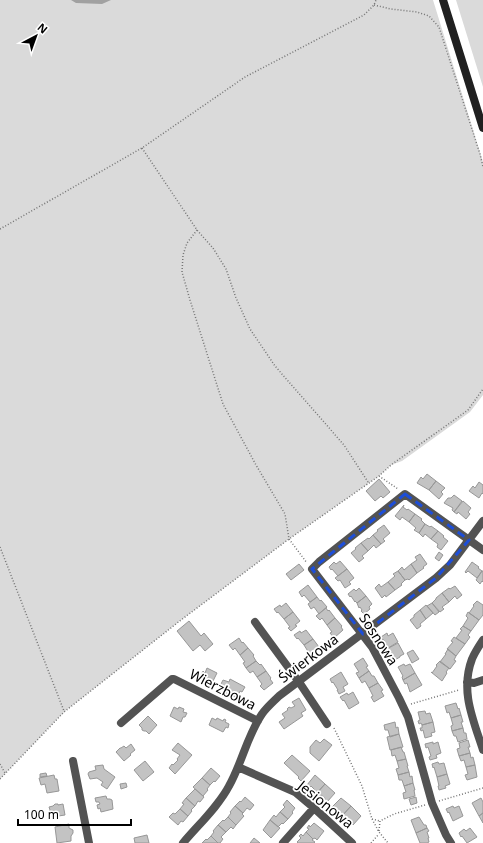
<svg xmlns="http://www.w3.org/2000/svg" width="483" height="843" viewBox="0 0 483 843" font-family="'Noto Sans',sans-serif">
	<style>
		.green { fill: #dadada }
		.water { fill: #a1a1a1 }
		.building { fill: #c3c3c3; stroke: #979797 }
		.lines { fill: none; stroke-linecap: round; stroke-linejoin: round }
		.path { stroke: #757575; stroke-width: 1.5; stroke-dasharray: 1 2; stroke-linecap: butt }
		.minor { stroke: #535353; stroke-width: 8 }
		.secondary { stroke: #202020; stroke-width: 8 }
		.marked { fill: none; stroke: #1d4ed8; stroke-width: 3; stroke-dasharray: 8 5; stroke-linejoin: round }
		.labels { text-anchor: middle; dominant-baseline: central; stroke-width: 3.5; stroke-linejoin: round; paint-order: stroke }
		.street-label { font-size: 14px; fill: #000; stroke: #fff }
	</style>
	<rect width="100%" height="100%" fill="#fff"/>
	<path class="green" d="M0,0H433L483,162V395L470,412L402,461L391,465L379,476L289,539L181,620L64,712L0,779Z
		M456,0H483V87Z"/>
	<path class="water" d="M71,0H111L102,4L76,3Z"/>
	<path class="building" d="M427,474L436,481L429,490L417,483L421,477L423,479Z
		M379,479L390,492L383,498L381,496L375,501L366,491Z
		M436,481L445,488L441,492L443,494L439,499L429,490Z
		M479,482L483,485V494L482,493L479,498L469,491L473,486L475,488Z
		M454,495L462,501L454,512L452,510L453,508L444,503L448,498H451Z
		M463,501L471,508L468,512L470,514L466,519L458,512L457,514L454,512Z
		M404,505L403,507L407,510L408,509L415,514L409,522L402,517L400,520L395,516Z
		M415,514L422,519L421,520L425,524L419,533L414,530L416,528L409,522Z
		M425,524L430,527L431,526L438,531L431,539L425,534L423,537L419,533Z
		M384,525L390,533L383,539L385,541L381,544L373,535L378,531L377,530Z
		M438,531L444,536L443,537L448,541L441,550L437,547L438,544L431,539Z
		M373,535L381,544L376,548L374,545L368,551L361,543L368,538L369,539Z
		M361,543L368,551L362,556L364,558L359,562L351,553L356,549L355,548Z
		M439,552L443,555L439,561L435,558Z
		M420,554L427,564L423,567L424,568L417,573L411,564L417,560L415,557Z
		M340,561L347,569L338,576L332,569L331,570L329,567L334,562L336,564Z
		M472,562L479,567L478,568L482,571L477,578L468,571L466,573L465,572Z
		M299,564L304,570L291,580L286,574Z
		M411,564L417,573L409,580L408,579L405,580L398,571L402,567L404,570Z
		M347,569L354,578L349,582L351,584L345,588L340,580L338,581L335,578Z
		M398,571L405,580L401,584L402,585L395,590L388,582L395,576L393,574Z
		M482,571H483V582L482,581L480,584L476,580Z
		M388,582L395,590L386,597L385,595L382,598L375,588L379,584L381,587Z
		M308,585L317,597L310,602L304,595L302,597L299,592Z
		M455,586L462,595L457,599L455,596L449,602L442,593L449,588L450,589Z
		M359,588L366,596L357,603L355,601V602L351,596L350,597L348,594L354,589L356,591Z
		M442,593L449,602L442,607L444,609L440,612L432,603L436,599V598Z
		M366,596L372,604L369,607L370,609L364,614L361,611L362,610L360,607L359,608L357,603Z
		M317,597L320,601L321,600L327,607L319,614L314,607L311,609L308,604Z
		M477,601L483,605V615L479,620L469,613L474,606L473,605Z
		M286,603L293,612L284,619L278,612L277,613L274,609L280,605L281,607Z
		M432,603L439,612L435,615L427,606Z
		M426,605L433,613L426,619L420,610Z
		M327,607L326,608L328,611L329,610L335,618L327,625L322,618L320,620L316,616Z
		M420,610L426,619L420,624L421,626L417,629L410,620L414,617V615Z
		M293,612L300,621L295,625L297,626L291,631L288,628L290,627L284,619Z
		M468,612L479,620L471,631L463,626L468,618L466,616Z
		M335,618L342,626L341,627L343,630L334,638L330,633L332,632L327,625Z
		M189,621L201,636L204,633L213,644L205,651L200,645L193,651L177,631Z
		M463,626L471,631L468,635L470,637L465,644L456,638L462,630L460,629Z
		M306,630L313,639L304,645L298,638L297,639L294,635L300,631L301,633Z
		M387,633L388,636L393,633L398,642L388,648L384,640H383L381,637Z
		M454,637L465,644L456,656L447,649L453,642L451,641Z
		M239,638L242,643L243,642L248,648L240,655L235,648L233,650L229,645Z
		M313,639L319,647L315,651L316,652L311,657L308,654L309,653L304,645Z
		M398,643L404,654L400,656V657L393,661L387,649Z
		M248,648L254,655L253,656L256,661L246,668L243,663L245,662L240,655Z
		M448,649L456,656L454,660L456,661L450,669L440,662L446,654H445Z
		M413,650L419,659L412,663L407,653Z
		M363,658L368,666L366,667L369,671L359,678L356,673L359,672L354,664Z
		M256,661L260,665L261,664L266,671L257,677L253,671L250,673L246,668Z
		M440,661L450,669L449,668L446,672L447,673L442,681L431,672L432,673L437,666L436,665Z
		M404,664L405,666L410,664L415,673L403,680L402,677L403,676L398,667Z
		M207,668L217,673L212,683L204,678L203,679L200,678L203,671L205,673Z
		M266,671L271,678L270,679L273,683L264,690L260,686L262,684L257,677Z
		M369,671L372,676H374L378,683L369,688L365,681L362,683L359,678Z
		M341,672L348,684L343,687L345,691L339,694L337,690H338L333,682L332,683L330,679Z
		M415,673L422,685L410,692L407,683L405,684L403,680Z
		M230,679L245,687L242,692L240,691L237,698L224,692L225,689L220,686L223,680L229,682Z
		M378,683L383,690L381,691L384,696L374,702L371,697L373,696L369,688Z
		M353,692L359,703L349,709L344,700L343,701L340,697L347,693L348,695Z
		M299,698L306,710L301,713L303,716L284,729L279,722L285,718L282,714L288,710L287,709L289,707L291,708L295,706L292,702Z
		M456,703L458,709L459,708L461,715L451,718L449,712L447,713L445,706Z
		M174,707L178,709L179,707L184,709L183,712L187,713L185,717H183L181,722L170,716Z
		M425,711L426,714L430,713L433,722L422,725L421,723L419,724L418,721L420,720L418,712Z
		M461,715L463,722H461L463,728L452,731L451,726L453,725L451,718Z
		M148,716L157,725L149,734L146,731H144L142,730V728L139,725Z
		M212,718L216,720L217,718L223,721L224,719L226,720L225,722L229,724L228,728L226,727L223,732L209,725Z
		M395,722L396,728L398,727L399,734L390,737L388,730H385L384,725Z
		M433,722L435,732L431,733L432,736L425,738L423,730L421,731L420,728H422V725Z
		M463,728L464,733H466L467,739L458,742L456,736H454L452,731Z
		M399,734L403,747L390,750L387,737Z
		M324,739L332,745L319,761L310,753V747L316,740L320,743Z
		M468,740L470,747H468L470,753L459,756L457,749L460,748L459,743Z
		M433,742V744L438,742L441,753L436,755L437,758L430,760L429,757L431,756L428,747L426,748L425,744Z
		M178,743L192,755L175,774L169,768L172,764L173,765L178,760L177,759L180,755L172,750Z
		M131,744L135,750L130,754L131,755L124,761L116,752L120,748H121L124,746L126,748Z
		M401,747L403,752H404L406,759L397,761L395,755L392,756L391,750Z
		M470,753L471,758L473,757L475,765L466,767L464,760L461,761L459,756Z
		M292,755L310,771L301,781L298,778L299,777L284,763Z
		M406,759L408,766H407L409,772L398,775L396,769L399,768L397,761Z
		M145,761L154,772L143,781L134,770Z
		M438,762L439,764L444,763L447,774L437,777L434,767L433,768L432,764Z
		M103,765L104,769L115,777L107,789L101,785L103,782L97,778L90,779L88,774L89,772L96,770L95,766Z
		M475,765L477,777L467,780L465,775L468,774L466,767Z
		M211,768L220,776L215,782L214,781L210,785L202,778Z
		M409,772L410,777L412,776L413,783L404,786L402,780H399L398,775Z
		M46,773L47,776L40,777V774Z
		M447,774L450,784L445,786L446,788L439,790L438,786H439L437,777Z
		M54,775L55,779H57L59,791L47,793L45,784L41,785L39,778Z
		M315,775L325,784L316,794L313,792L315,790L311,786L310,787L307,785Z
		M202,778L210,785L207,789L208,790L203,796L193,787Z
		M126,783L127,787L121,789L120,784Z
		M413,783L415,790H414L415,796L404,799L403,793L406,792L404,786Z
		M325,784L335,793L327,802L324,800L325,798L321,795L319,797L316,794Z
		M195,789L204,797L200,802L198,801L195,806L186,798Z
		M106,796L107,799H110L112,800L113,809L101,812L100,808L98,809L97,805L100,804L99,802H96L95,798Z
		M245,797L254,805L250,810L247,808L243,813L235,806L240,801L241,802Z
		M416,797L417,803L411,805L409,799Z
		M186,798L195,806L191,810L192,811L188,816L180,809L184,804L182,803Z
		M341,798L351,806L341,817L339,815L341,813L337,809L336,810L332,807Z
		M481,798L483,802V813L479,816L472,803Z
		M287,800L295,808L292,812L293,813L288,819L280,812L285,807L283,805Z
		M55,804H58V805L63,804L65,815L52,817L50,815L49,812L50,810L49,807L53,806Z
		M235,806L243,813L242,814L244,816L236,825L228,817L231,813L230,812Z
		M351,806L361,816L353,825L350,822V821L346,817L344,819L341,817Z
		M453,806L454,808L459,806L463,816L453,821L449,812L448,813L446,809Z
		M180,809L188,816L183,822L181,821L178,825L169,817L173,813L175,814Z
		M280,812L288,819L283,824L282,823L278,827L270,820L274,815L276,817Z
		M483,813V823L479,816Z
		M228,817L236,825L233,829L231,827L226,832L218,825L223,820L224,821Z
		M419,817L424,825H426L427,828L416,833L411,820Z
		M270,820L280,828L271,838L263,830Z
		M314,823L324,831L317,840L315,838L313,839L306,832L309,829L307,828L309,825L310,827Z
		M69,824V828L73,830V833L71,836V841L57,843L55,827Z
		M218,825L226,832L221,837L223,839L220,843H218L211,836L214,832L213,831Z
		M427,828L429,831L427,832L429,838H428L429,842L427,843H420L416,833Z
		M470,828L477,837L467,843L462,836L461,837L459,833L464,829L466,831Z
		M306,832L313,839L312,840L315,842L314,843H298L297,842L301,838L299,836L301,834L303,836Z
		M147,835L149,843H135L134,838Z
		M211,836L218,843H202L206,839L207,840Z
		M254,838L260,843H250Z"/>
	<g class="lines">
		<path class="path" d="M374,5L391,9L417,12L429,16L439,27L480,154L483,167
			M142,148L197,230L213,248L226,269L236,298L250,329L275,366L344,445L368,482
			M0,229L142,148L245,77L364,15L374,5L376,0
			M197,230L187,243L183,255L182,272L190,300L223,404L256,465L285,514L289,539L307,563
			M379,476L398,489
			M0,547L64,711
			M411,704L459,690
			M334,728L362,786L372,819L379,832L388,843
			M0,764L5,773
			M0,779L64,712L181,620L289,539L379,476L391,465L468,410L483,389
			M439,801L483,788
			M372,819L380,821
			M379,831L380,821L394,814L425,805
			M371,843L379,834"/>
		<path class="minor" d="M255,622L299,682L327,724
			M483,640C479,646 475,652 472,659C460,691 473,719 483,750
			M467,682L474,683L483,680
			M121,723L172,679H174L258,721
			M73,761L89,843
			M238,767L295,792L314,808L352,843
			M183,843C198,825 218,807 229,786C242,763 247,736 262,714C267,707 273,702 279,696L436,578L450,565L483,521
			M283,843L314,808
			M451,843L446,835L432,803L408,717L399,698L372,647L312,569L319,562L405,494L483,550"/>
		<path class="secondary" d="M443,0L483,128"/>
	</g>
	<path class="marked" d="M405,494L469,540L436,578L363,634L312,569Z"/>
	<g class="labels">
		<g class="street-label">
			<text transform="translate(379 639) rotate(57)">Sosnowa</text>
			<text transform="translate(308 658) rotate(-37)">Świerkowa</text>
			<text transform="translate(223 689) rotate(27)">Wierzbowa</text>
			<text transform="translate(326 804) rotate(39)">Jesionowa</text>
		</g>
	</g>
	<g transform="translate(36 36) rotate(41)" stroke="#ffffff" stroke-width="3" paint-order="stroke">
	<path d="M0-3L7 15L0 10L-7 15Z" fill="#000000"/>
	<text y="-6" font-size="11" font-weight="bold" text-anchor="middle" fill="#000000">N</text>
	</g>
	<path d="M18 819v6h113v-6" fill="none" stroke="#000000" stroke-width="2"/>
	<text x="24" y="819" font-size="12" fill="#000000" stroke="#ffffff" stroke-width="3" paint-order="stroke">100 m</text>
</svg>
